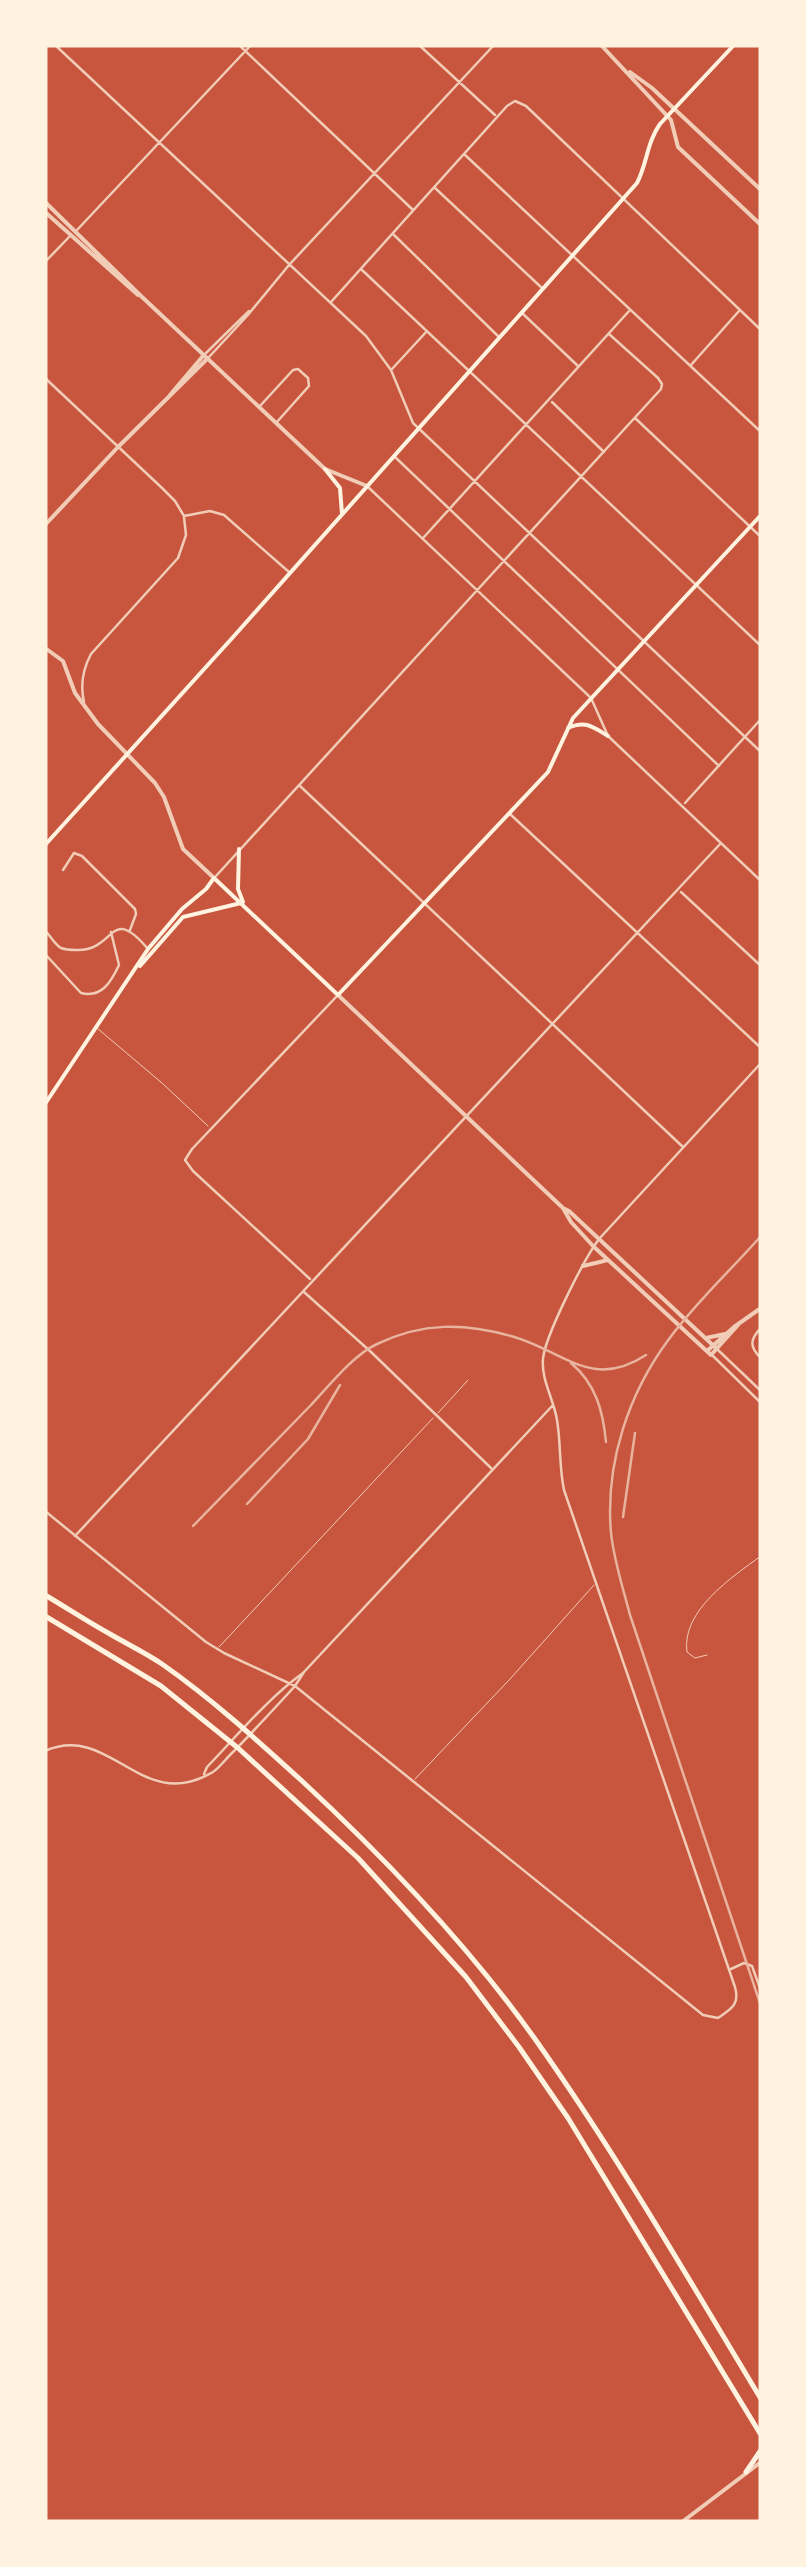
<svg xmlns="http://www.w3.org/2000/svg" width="806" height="2567" viewBox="0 0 806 2567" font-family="'Space Grotesk',sans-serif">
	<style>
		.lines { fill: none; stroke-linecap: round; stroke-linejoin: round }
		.service { stroke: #f1ccb7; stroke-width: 1 }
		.pedestrian { stroke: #f1ccb7; stroke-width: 2.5 }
		.minor { stroke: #f1ccb7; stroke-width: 2.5 }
		.tertiary { stroke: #f1ccb7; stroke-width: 4 }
		.secondary { stroke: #fff3e0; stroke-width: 4 }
		.primary { stroke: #fff3e0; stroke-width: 5 }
		.rail { stroke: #e9b49f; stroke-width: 2.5 }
	</style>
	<rect width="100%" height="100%" fill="#c8553d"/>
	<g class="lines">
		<path class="service" d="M97,1028L162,1083L208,1126
			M438,1413L468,1380
			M219,1647L433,1418
			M707,1655L695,1658L687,1652C681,1611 732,1577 761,1556
			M415,1779L510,1679L594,1585"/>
		<path class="pedestrian" d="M691,365L739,311"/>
		<path class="minor" d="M55,45L366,336L391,370L413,423L761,752
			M239,45L412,209
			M419,45L495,115
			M464,154L761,432
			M435,188L542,288
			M77,230L251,45
			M394,235L499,337
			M45,262L71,235
			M362,270L761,646
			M331,302L507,106L515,101L526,106L761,330
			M522,313L578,366
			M205,354L249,311
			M209,357L247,316L289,265L494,45
			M392,369L427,331
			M45,378L161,487L175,501L184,516L210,511L224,515L289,572
			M552,402L604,452
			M260,406L293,370L298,369L308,378L309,386L276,423
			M635,418L761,537
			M395,457L719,766
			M368,487L591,698L608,736L761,881
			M424,537L630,310
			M84,702C80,685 83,669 91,654L178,558L186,535L184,517
			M300,786L683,1147
			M685,803L761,719
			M510,814L761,1048
			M63,870L74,853L82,856L135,909L136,914L130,930
			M216,876L661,389L662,384L658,378L609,334
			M681,892L761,966
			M45,931C51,936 54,944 61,948C66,950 71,950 77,950C116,951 109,903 148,949
			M45,954L81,993C102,998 111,982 119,965L111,932
			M310,1279L193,1171L185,1160L192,1149L337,996
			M304,1292L371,1352L491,1468
			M761,1328C750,1339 749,1347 761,1358
			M718,1350L761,1391
			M713,1356L761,1403
			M45,1511L206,1642L224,1653L295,1686L703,2015L718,2018C731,2009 740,2005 735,1987L564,1490C559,1467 561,1443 557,1420C554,1400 541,1380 543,1359C545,1336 584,1259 599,1239L761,1063
			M75,1536L721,843
			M45,1751C111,1722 141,1815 213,1772C219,1768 225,1760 230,1755C252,1733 273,1710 295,1686L304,1672L553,1405
			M204,1774L207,1767C238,1735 267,1699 303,1673
			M731,1969L744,1963L752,1966L761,1991"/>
		<path class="tertiary" d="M601,45L671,120L678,147L761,225
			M630,72L652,88L761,190
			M45,202L141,296L325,469L367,486
			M45,212L138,295
			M170,395L203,356
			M45,525L118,447L206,360
			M45,648L63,661L75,693L98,724L155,783L164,797L183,849L213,877
			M338,995L563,1208L569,1211L717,1349
			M563,1208L571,1222L593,1246L711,1355L738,1325
			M583,1266L608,1260
			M706,1338L725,1334
			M707,1351L734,1327L761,1308
			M682,2522L761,2462"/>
		<path class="secondary" d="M325,469L340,488L342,514
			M568,728C586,720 593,727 608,736
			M45,845L234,636L637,183C647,164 647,142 660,124L734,45
			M239,849L238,889L243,902
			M140,966L183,917L241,903
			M45,1104L148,949L182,909L206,889L214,878L338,995L548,772L573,718L761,515"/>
		<path class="primary" d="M45,1595C67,1608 88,1622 110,1634C127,1644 146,1653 162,1664C212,1699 257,1740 302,1781C387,1860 468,1945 535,2039C617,2155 688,2278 761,2399
			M45,1616L161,1686L238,1748L358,1858L466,1977L519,2047L568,2118L761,2435
			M746,2472L761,2450"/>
		<path class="rail" d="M761,1236C731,1270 696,1302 669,1339C628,1394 605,1464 611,1533C614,1561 623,1588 630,1615L761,2006
			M571,1363C596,1384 603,1411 606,1442
			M247,1504L308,1439L340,1385
			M623,1517L635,1433
			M193,1526C232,1486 271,1446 310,1406C328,1387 353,1355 377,1344C423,1322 464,1323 511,1336C563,1350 591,1391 646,1355"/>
	</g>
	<rect width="806" height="2567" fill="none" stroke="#fff3e0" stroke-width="95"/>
</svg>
